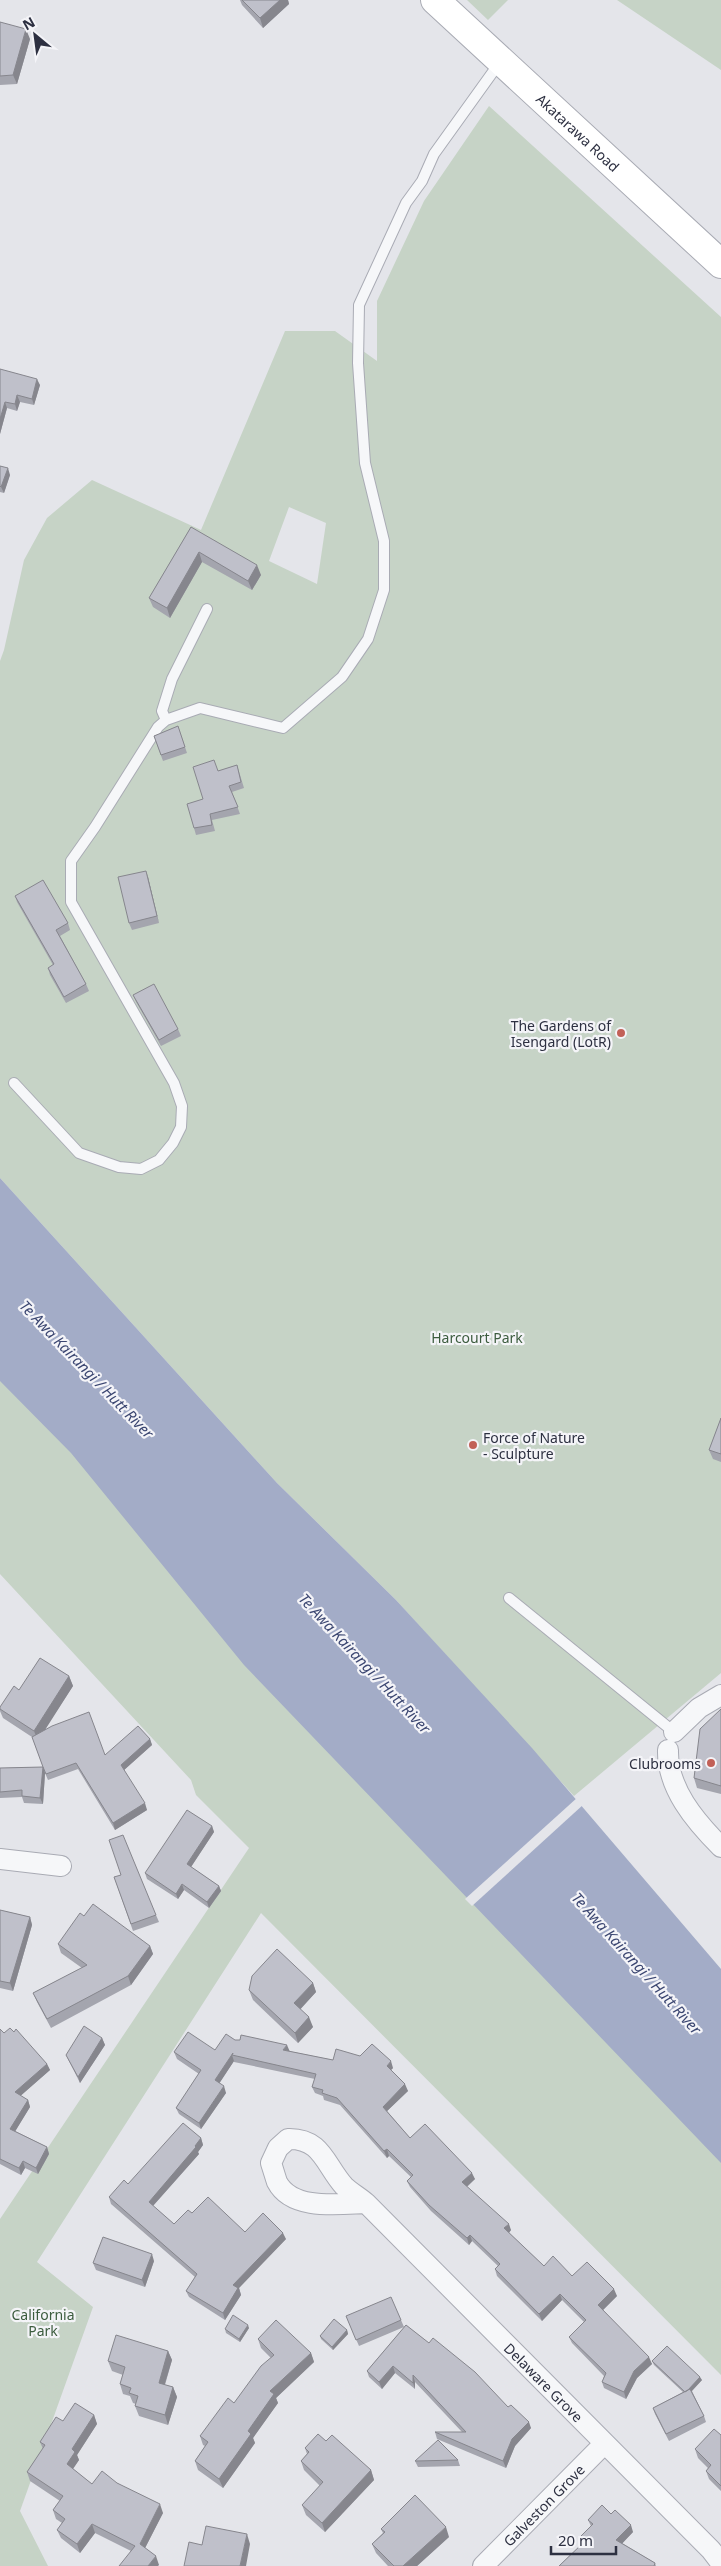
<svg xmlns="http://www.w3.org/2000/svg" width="721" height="2566" viewBox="0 0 721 2566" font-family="'Noto Sans',sans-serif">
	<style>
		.green { fill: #c6d3c6; fill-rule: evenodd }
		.water { fill: #a3acc7 }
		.pier { fill: #e4e5ea }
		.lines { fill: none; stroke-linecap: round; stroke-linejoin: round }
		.lane-casing { stroke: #a9abb4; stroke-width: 12 }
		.street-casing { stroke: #a9abb4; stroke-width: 22 }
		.secondary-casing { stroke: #a9abb4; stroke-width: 30 }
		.lane { stroke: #f6f7f9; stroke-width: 10 }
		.street { stroke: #f6f7f9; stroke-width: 20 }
		.secondary { stroke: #fff; stroke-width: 28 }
		.wall { fill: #a4a5ae }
		.shaded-wall { fill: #86868d }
		.building { fill: #bfc0ca; stroke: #86868d }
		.poi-dot { fill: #c26057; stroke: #f4f4f8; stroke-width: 2 }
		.labels { text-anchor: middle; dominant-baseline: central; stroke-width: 4.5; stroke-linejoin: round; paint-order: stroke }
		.street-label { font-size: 14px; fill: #2d3041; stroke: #f4f4f8 }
		.poi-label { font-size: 14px; fill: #2d3041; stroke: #f4f4f8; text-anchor: end }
		.park-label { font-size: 14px; fill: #3c5c3e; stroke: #f4f4f8 }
		.water-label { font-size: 15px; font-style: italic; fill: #3b4671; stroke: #f4f4f8 }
	</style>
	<rect width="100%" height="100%" fill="#e4e5ea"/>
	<path class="green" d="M467,0H508L488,20Z
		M617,0H721V70Z
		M489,106L721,317V1673L574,1796L396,1600L277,1483L0,1178V661L4,650L24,560L47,518L92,480L201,530L285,331H335L377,361V301L424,201ZM289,507L326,523L317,584L269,561Z
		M0,1371L721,2146V2375L261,1913L37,2262L93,2307L20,2511L48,2566H0V2219L249,1848L196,1795L191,1780L0,1574Z"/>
	<path class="water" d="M0,1178L277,1483L396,1600L532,1748L721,1969V2163L244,1665L71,1453L0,1381Z"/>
	<path class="pier" d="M578,1797L584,1804L472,1906L465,1899Z"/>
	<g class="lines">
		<g class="lane-casing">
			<path id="lane" d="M166,720L162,711L172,679L207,609
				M14,1083L79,1153L119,1167L141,1169L159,1160L173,1143L181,1127L182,1106L174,1083L71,902V861L95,827L158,727L166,720L200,708L283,728L342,677L368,639L384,590V541L365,463L358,363L359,305L406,203L422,181L434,154L500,62
				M509,1598L674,1732L673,1736"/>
		</g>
		<g class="street-casing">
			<g id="street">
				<path d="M674,1732L699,1708L721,1695"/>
				<path d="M668,1750C667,1788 695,1821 721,1847"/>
				<path d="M0,1859L61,1866"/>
				<path id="s1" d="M366,2203C339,2204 292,2211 277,2182C275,2176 273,2169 271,2163L278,2148L288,2139C322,2138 325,2165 344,2186C350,2192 359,2197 366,2203L711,2550L721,2563"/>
				<path id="s2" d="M483,2566L604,2444"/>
			</g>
		</g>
		<g class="secondary-casing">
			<g id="secondary">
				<path id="s3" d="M435,0L721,264"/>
			</g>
		</g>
		<use href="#lane" class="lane"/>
		<use href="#street" class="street"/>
		<use href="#secondary" class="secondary"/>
	</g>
	<path class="wall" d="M240,0H288L289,4L263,28L242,5Z
		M0,22L30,39L17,84L0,85Z
		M0,369L40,385L34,405L20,402L17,411L7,408L0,434Z
		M0,466L10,475L4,493L0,492Z
		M191,527L261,575L252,590L202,562L170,618L153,607L149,598Z
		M178,726L187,753L163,761L154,736Z
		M237,765L244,788L232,792L240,814L212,820L215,831L196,835L194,828L203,799L218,771Z
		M148,877L159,923L132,930L129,923Z
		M15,896L68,923L70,930L60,936L86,984L89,991L66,1003L50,975L48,968L53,965L17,902Z
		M133,995L178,1029L181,1036L161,1046L136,1002Z
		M721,1418V1462L713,1459L709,1450Z
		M69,1676L73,1686L44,1730L105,1755L150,1739L152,1745L124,1770L147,1810L115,1830L78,1769L48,1780L45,1773L43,1804L24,1803L22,1797L0,1798V1768L43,1767L32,1737L3,1718L0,1711V1707L19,1690Z
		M721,1709V1794L697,1788L694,1778Z
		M212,1826L214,1832L191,1867L219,1886L221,1891L209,1908L184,1890L178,1899L147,1879L145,1873Z
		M114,1877L156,1915L159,1922L133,1931Z
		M0,1910L30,1917L32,1925L13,1991L0,1988Z
		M84,1916L150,1946L153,1954L131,1985L51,2028L37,2002L33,1993L82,1968L61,1953L58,1944Z
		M313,1983L316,1992L300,2009L313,2027L298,2043L253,2000L249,1990Z
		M0,2029L4,2033L47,2064L50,2070L20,2096L28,2100L30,2107L15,2131L47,2147L49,2154L38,2174L25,2168L21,2175L0,2164Z
		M102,2038L105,2045L80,2083L66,2055Z
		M235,2040L333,2060L393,2068L391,2070L408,2091L387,2111L410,2138L475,2179L467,2187L511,2230L509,2233L544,2266L572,2276L617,2296L603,2310L652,2364L637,2378L626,2399L604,2388L602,2382L604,2376L572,2343L569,2337L584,2322L562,2300L542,2321L497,2276L495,2269L498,2266L472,2241L469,2245L431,2211L410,2187L407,2181L411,2177L389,2156L387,2158L340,2105L324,2100L323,2096L315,2093L312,2087L315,2079L234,2062V2061L219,2083L226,2093L201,2129L179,2114L176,2108L199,2074L177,2059L174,2052L215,2050Z
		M201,2138L203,2145L198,2152L199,2154L153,2206L174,2224L192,2213L245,2232L286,2239L239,2288L241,2295L225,2320L189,2297L186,2291L195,2277L111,2204L109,2197Z
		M154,2261L145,2287L96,2270L93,2263Z
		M346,2316L401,2320L404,2327L359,2346Z
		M406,2325L508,2407L531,2428L515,2446L506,2468L437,2439L435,2432H462L415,2382V2389L395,2373L382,2389L369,2377L367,2371Z
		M249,2328L240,2342L226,2333L225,2329Z
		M347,2330L348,2334L333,2350L321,2339L320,2336Z
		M258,2339L311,2353L314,2362L276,2398L278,2403L253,2438L255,2443L223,2488L198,2470L195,2461L205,2446L203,2445L200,2436L234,2403L271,2358L261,2348Z
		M168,2351L172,2360L165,2385L173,2387L177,2397L168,2425L139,2416L135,2406L136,2404L133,2403L130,2396L123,2394L120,2384L123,2375L112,2371L108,2361Z
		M652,2361L702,2380L692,2391L704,2416L706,2422L669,2441L655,2414L653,2408L683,2392L654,2365Z
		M94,2415L97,2424L77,2455L79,2460L73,2469L92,2484L117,2483L163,2513L145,2548L159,2565L95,2533L80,2553L61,2538L57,2530L62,2523L56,2519L53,2510L60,2501L30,2481L27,2472L43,2449L40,2442L63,2421Z
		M721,2435V2491L709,2479L706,2471L708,2468L698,2458L695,2449Z
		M326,2441L371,2470L374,2480L325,2532L306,2515L302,2505L320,2486L304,2470L301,2461L307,2454L305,2448Z
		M458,2460L460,2466L418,2467L415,2461Z
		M611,2514L633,2532L622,2543L655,2563L656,2566H559L582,2544L579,2538L591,2526L588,2520Z
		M381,2529L449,2537L417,2566H388L376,2553L372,2544L383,2533Z"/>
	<path class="shaded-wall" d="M280,0H288L289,4L263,28L260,18Z
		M26,29L30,39L17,84L13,75Z
		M37,379L40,385L34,405L32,399Z
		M17,395L20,402L17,411L15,404Z
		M5,402L7,408L0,434V419Z
		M8,468L10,475L4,493L1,487Z
		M199,552L202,562L170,618L167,608Z
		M257,565L261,575L252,590L248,581Z
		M146,871L148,877L159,923L157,916Z
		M69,1676L73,1686L38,1741L34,1731Z
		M150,1739L152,1745L123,1771L121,1765Z
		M43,1767L45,1773L43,1804L40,1798Z
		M145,1803L147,1810L115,1830L113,1823Z
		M212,1826L214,1832L189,1870L187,1864Z
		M182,1884L184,1890L178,1899L176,1894Z
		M219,1886L221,1891L209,1908L207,1902Z
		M30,1917L32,1925L13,1991L10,1983Z
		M150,1946L153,1954L131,1985L128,1976Z
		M313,1983L316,1992L297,2013L294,2003Z
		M309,2017L313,2027L298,2043L295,2033Z
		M102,2038L105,2045L80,2083L78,2077Z
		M287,2045L290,2052L283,2050Z
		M233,2053L232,2055L234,2061L217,2087L215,2080Z
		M391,2061L393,2068L389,2072L387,2066Z
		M47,2064L50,2070L17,2099L15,2092Z
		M405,2084L408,2091L385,2113L383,2107Z
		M224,2086L226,2093L201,2129L199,2123Z
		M28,2100L30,2107L13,2135L10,2129Z
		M201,2138L203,2145L198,2152L199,2154L151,2208L149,2202Z
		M47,2147L49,2154L38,2174L36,2168Z
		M387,2149L389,2156L387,2158L384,2151Z
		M23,2161L25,2168L21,2175L19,2168Z
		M472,2173L475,2179L464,2189L462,2182Z
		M509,2224L511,2230L507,2235L504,2228Z
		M283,2233L286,2239L239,2288L241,2295L225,2320L223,2313L233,2285Z
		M470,2235L472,2241L469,2245L467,2238Z
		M152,2254L154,2261L145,2287L142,2280Z
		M614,2289L617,2296L601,2312L598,2305Z
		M560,2294L562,2300L542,2321L539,2314Z
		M248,2325L249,2328L240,2342L239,2339Z
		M347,2330L348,2334L333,2350L332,2347Z
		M168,2351L172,2360L162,2393L159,2383Z
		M311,2353L314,2362L276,2398L278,2403L253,2438L255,2443L223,2488L219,2479L248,2431L270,2391Z
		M649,2357L652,2364L637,2378L626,2399L624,2392L634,2371Z
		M393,2366L395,2373L382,2389L379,2382Z
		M413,2375L415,2382V2389L413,2383Z
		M700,2377L702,2380L687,2396L686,2392Z
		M173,2387L177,2397L168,2425L165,2415Z
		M94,2415L97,2424L77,2455L79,2460L70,2473L67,2464L72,2449Z
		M529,2422L531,2428L515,2446L506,2468L503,2461L512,2439Z
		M371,2470L374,2480L325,2532L322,2523Z
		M160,2504L163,2513L143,2552L140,2544Z
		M92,2524L95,2533L80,2553L77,2544Z
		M631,2525L633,2532L619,2547L616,2540Z
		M446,2527L449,2537L417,2566H403Z
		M247,2534L250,2544L246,2566H240Z
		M156,2556L159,2565L158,2566H148Z"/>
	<path class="building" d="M242,0H280L260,18Z
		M0,22L26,29L13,75L0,76Z
		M0,369L37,379L32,399L17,395L15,404L5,402L0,419Z
		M0,466L8,468L1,487L0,486Z
		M191,527L257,565L248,581L199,552L167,608L149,598Z
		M178,726L185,747L161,755L154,736Z
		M214,760L218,771L237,765L241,782L229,786L238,807L210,814L212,825L194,828L187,804L203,799L193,767Z
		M146,871L157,916L129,923L118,877Z
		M43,880L68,923L56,930L86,984L64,997L48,968L54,964L15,896Z
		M154,984L178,1029L159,1040L133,995Z
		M721,1418V1454L709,1450Z
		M40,1658L69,1676L34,1731L0,1709V1707L14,1686L19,1690Z
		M721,1709V1786L694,1778L700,1729Z
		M89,1712L105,1755L138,1726L150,1739L121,1765L145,1803L113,1823L76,1763L46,1774L43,1767L40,1798L22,1796V1790L0,1792V1768L43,1767L32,1737L52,1726Z
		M187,1810L212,1826L187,1864L219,1886L207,1902L182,1884L176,1894L145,1873Z
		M123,1835L156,1915L131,1924L114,1877L121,1875L109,1840Z
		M93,1904L150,1946L128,1976L47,2019L33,1993L87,1965L58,1944L80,1913L84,1916Z
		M0,1910L30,1917L10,1983L0,1981Z
		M277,1949L313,1983L294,2003L309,2017L295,2033L249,1990L252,1976Z
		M84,2026L102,2038L78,2077L66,2055Z
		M10,2028L14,2032L16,2029L47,2064L15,2092L28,2100L10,2129L47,2147L36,2168L23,2161L19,2168L0,2159V2029L4,2033Z
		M188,2032L215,2050L226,2034L235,2040H240L241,2035L287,2045L283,2050L333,2060L336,2049L360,2056L372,2044L391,2061L387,2066L405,2084L383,2107L410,2138L425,2124L472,2173L462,2182L509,2224L504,2228L544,2266L553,2256L572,2276L587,2262L614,2289L598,2305L649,2357L634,2371L624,2392L602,2382L606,2373L569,2337L586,2320L560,2294L539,2314L495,2269L500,2264L470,2235L467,2238L429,2205L407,2181L413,2175L387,2149L384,2151L337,2098L322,2093L323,2090L312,2087L316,2074L232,2055L233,2053L215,2080L224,2086L199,2123L176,2108L201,2070L174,2052Z
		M183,2123L201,2138L195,2146L196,2147L149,2202L174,2224L188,2210L192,2213L208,2197L245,2232L263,2213L283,2233L233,2285L238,2288L223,2313L186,2291L197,2274L109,2197L124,2180L128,2184Z
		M103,2237L152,2254L142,2280L93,2263Z
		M391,2297L401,2320L356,2340L346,2316Z
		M233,2315L248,2325L239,2339L225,2329Z
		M334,2319L347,2330L332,2347L320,2336Z
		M276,2320L311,2353L270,2391L274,2394L248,2431L251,2434L219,2479L195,2461L208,2442L200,2436L228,2398L234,2403L261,2366L274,2355L258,2339Z
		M406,2325L429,2343L433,2338L475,2372L508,2407L511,2405L529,2422L512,2439L503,2461L435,2432H466L413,2375V2383L393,2366L379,2382L367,2371Z
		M116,2335L168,2351L159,2383L173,2387L165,2415L135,2406L138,2396L129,2393L131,2388L120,2384L125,2367L108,2361Z
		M667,2346L700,2377L688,2390L685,2392L652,2361Z
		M690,2389L704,2416L666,2434L653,2408Z
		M75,2403L94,2415L72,2449L75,2452L67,2464L92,2484L102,2471L117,2483L160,2504L140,2544L156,2556L148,2566H119L135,2546L92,2524L77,2544L57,2530L65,2519L53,2510L63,2496L27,2472L45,2445L40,2442L56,2417L63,2421Z
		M714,2429L721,2435V2486L706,2471L711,2465L695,2449Z
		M318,2434L326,2441L332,2435L371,2470L322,2523L302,2505L323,2482L301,2461L309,2452L305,2448Z
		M438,2440L458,2460L415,2461Z
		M415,2495L446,2527L403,2566H394L372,2544L385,2532L381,2529Z
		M602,2505L611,2514L615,2510L631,2525L616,2540L655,2563L654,2566H559L584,2542L579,2538L593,2524L588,2520Z
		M206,2526L247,2534L240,2566H184L189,2542L202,2545Z"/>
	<g class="poi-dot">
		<circle cx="621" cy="1033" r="5"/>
		<circle cx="473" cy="1445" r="5"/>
		<circle cx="711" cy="1763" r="5"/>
	</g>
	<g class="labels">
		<g class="street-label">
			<text stroke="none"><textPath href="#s3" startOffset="195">Akatarawa Road</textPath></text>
			<text stroke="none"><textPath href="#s1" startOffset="504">Delaware Grove</textPath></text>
			<text stroke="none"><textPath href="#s2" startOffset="86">Galveston Grove</textPath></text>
		</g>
		<g class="poi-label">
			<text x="611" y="1025">The Gardens of<tspan x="611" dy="16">Isengard (LotR)</tspan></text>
			<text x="483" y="1437" text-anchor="start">Force of Nature<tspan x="483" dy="16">- Sculpture</tspan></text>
			<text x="701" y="1763">Clubrooms</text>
		</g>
		<g class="park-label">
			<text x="477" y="1337">Harcourt Park</text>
			<text x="43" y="2314">California<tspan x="43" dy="16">Park</tspan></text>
		</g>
		<g class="water-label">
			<text transform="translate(87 1369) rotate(46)">Te Awa Kairangi / Hutt River</text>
			<text transform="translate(365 1663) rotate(47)">Te Awa Kairangi / Hutt River</text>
			<text transform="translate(637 1963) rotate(48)">Te Awa Kairangi / Hutt River</text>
		</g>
	</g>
	<g transform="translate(35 35) rotate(331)" stroke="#f4f4f8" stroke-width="4" paint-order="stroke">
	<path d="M0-4L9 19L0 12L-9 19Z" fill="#2d3041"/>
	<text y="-8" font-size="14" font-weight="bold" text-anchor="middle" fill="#2d3041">N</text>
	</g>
	<path d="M551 2546v8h65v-8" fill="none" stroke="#2d3041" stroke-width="2.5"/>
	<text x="558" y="2546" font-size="15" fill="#2d3041" stroke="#f4f4f8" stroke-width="4" paint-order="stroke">20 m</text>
</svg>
